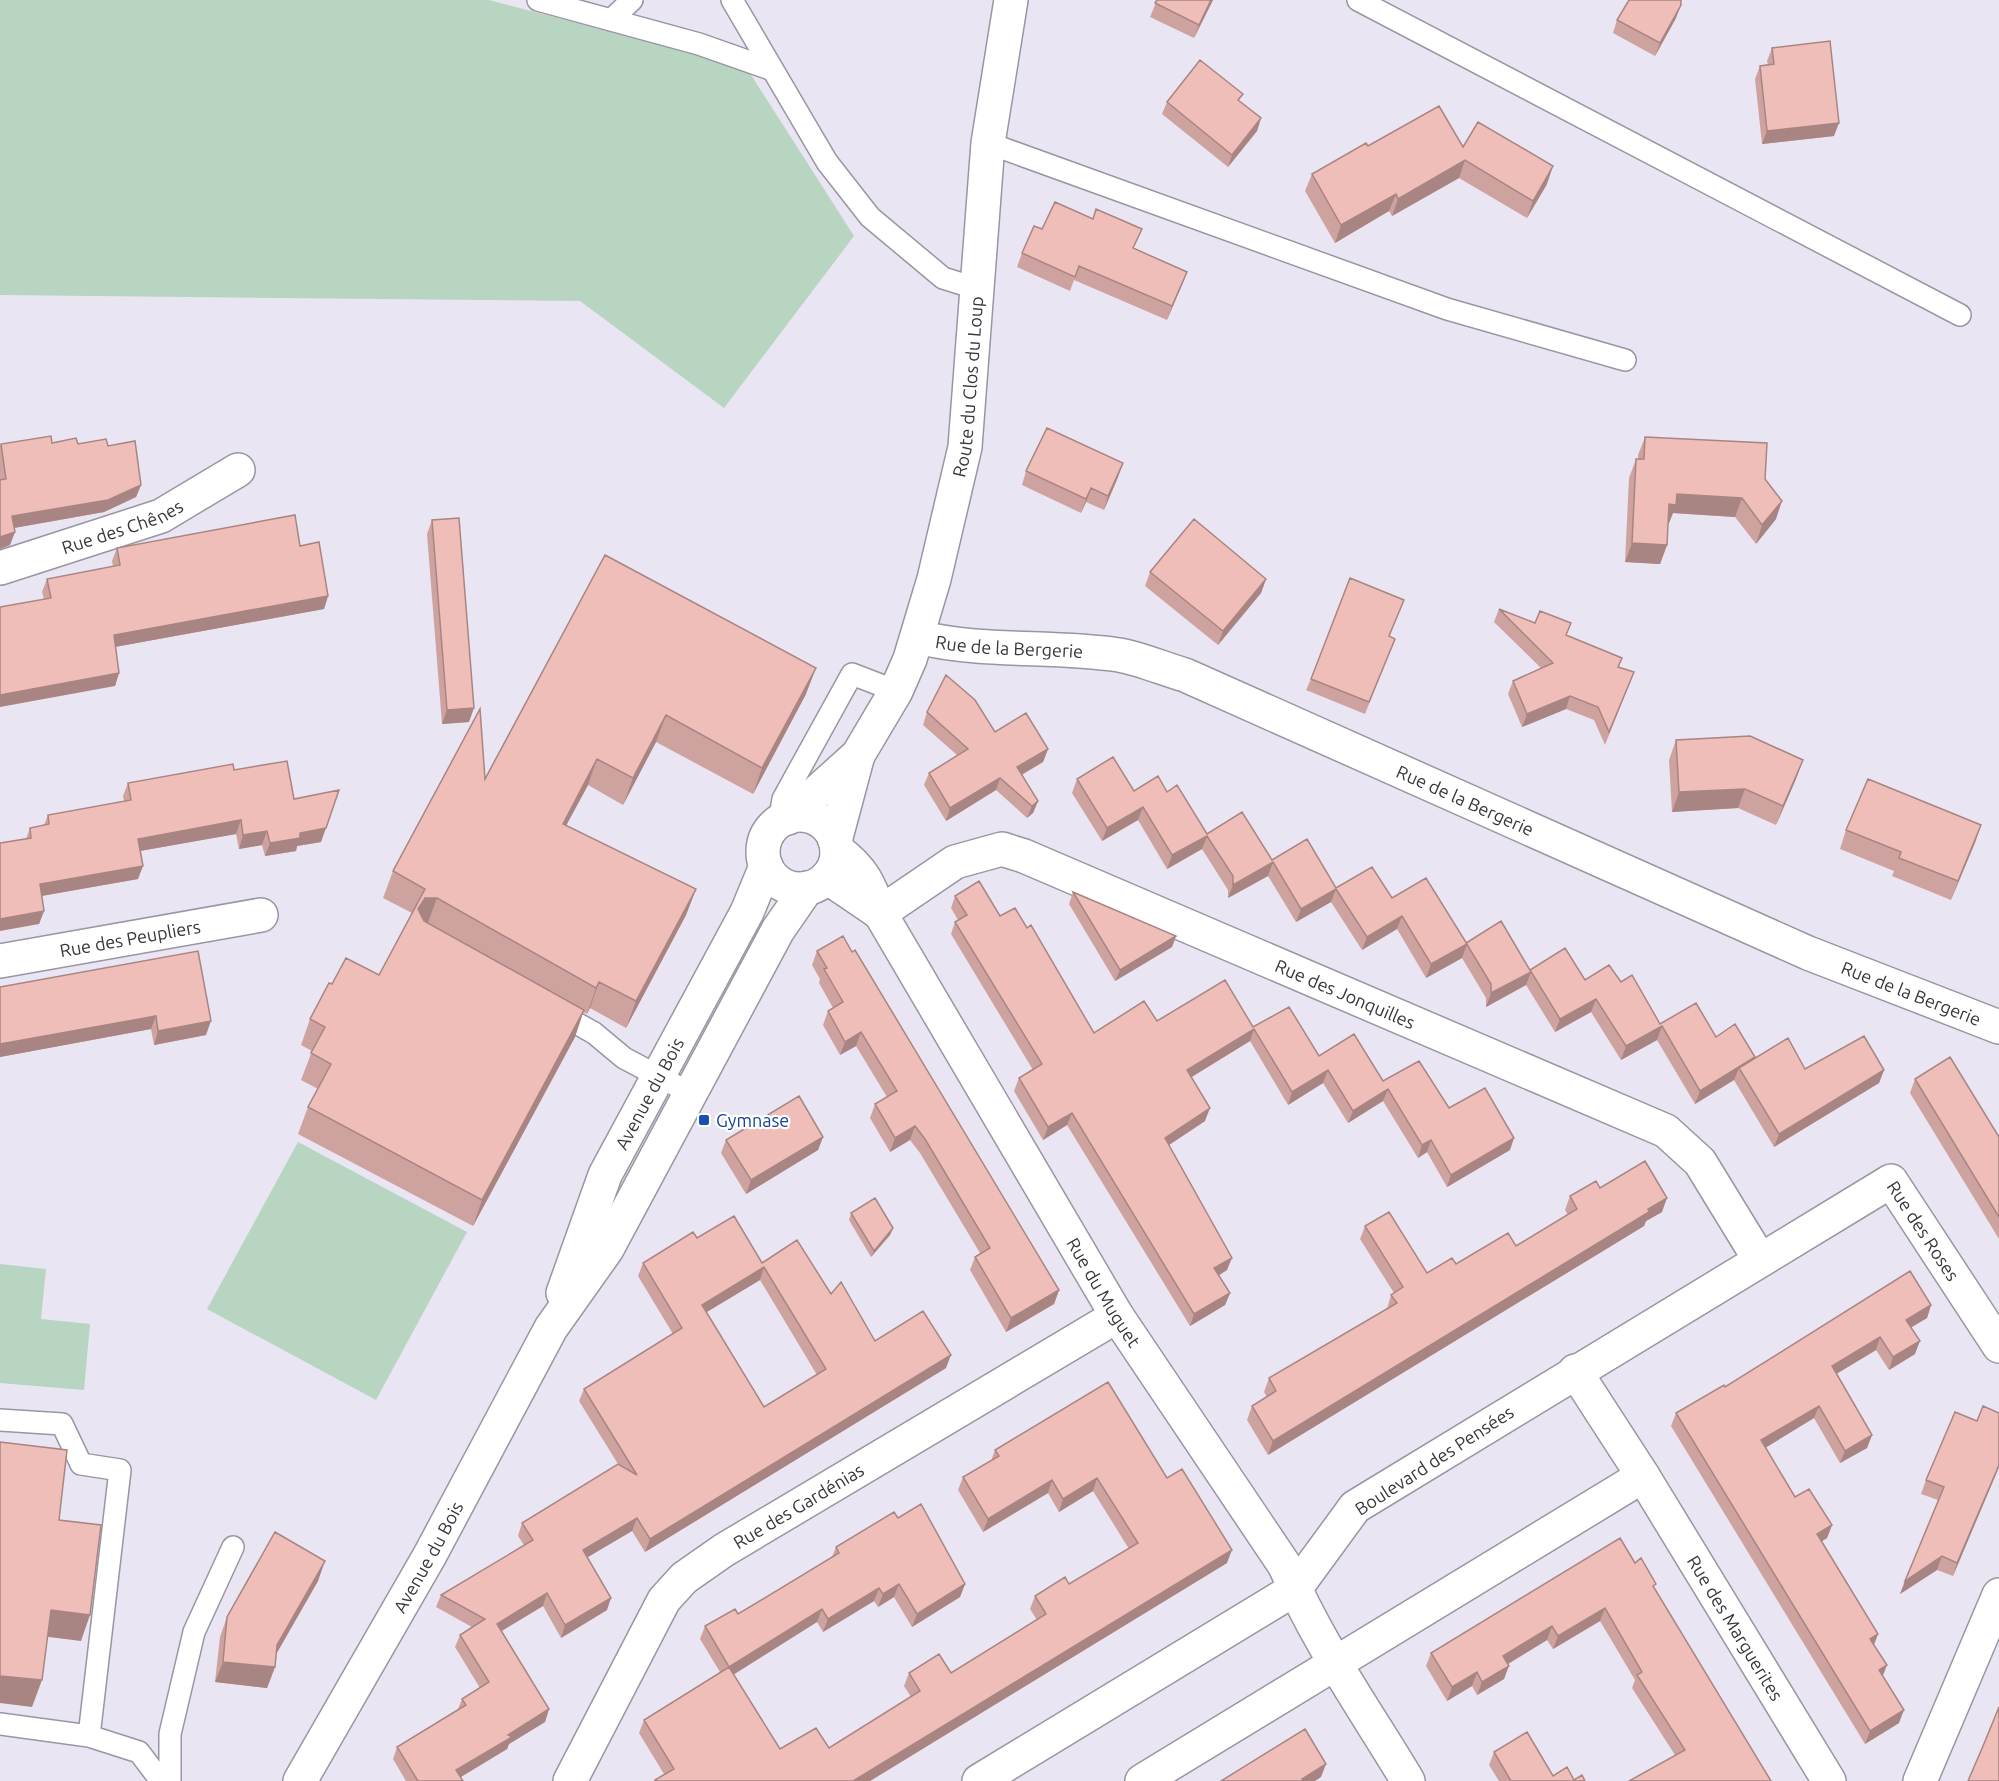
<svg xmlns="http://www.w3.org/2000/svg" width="1999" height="1781" viewBox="0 0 1999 1781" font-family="Ubuntu,sans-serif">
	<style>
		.green { fill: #b7d5c1 }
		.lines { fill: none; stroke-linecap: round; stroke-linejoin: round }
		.lane-casing { stroke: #9a95a2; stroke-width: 24 }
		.street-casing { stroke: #9a95a2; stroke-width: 36 }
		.secondary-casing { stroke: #9a95a2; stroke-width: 36 }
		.lane { stroke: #fff; stroke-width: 21 }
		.street { stroke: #fff; stroke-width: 33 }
		.secondary { stroke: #fff; stroke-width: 33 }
		.wall { fill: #cea39f; fill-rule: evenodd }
		.shaded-wall { fill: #a88582 }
		.building { fill: #f0beb9; stroke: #a88582; stroke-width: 1.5; fill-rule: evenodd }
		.transit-dot { fill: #1a4fb4; stroke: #fff; stroke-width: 2 }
		.labels { text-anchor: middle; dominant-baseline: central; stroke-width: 4.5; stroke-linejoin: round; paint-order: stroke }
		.street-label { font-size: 18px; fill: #38363b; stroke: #fff }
		.transit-label { font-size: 18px; fill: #164399; stroke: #fff; text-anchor: start }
	</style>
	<rect width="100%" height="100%" fill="#eae5f3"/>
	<path class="green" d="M0,0H489L746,67L854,236L724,408L580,301L0,295Z
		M298,1142L467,1232L376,1400L207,1309Z
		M0,1264L46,1269L41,1319L90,1324L84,1390L0,1383Z"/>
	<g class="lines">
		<g class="lane-casing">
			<path id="lane" d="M538,0L699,44L770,69
				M732,0L827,162L870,217L943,278L978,289
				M1358,0L1960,315
				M611,20L632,0
				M988,143L1447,309L1625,360
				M779,823L783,799L852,674L896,691
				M555,1011L594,1033L624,1058L690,1093
				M0,1420L62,1424L81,1464L120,1470L89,1736
				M0,1724L89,1736L139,1752L161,1781
				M170,1781V1734L194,1632L233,1547"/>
		</g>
		<g class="street-casing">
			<g id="street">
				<path id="s1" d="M0,568L161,516L238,470"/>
				<path id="s2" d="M917,637C983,653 1052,645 1119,655C1141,659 1164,669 1185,675L1808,953L1999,1027"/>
				<path id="s3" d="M837,850C863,869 869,884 880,913L1117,1316L1285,1566C1317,1642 1366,1711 1408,1781"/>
				<path d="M827,877L880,913"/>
				<path id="s4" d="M880,913L955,862L1002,849L1024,856L1666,1131L1700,1162L1760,1260"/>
				<path id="s5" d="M0,961L261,915"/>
				<path id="s6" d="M1575,1371L1643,1476L1829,1781"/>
				<path id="s7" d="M570,1781L664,1600L684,1578L724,1550L1117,1316"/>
				<path id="s8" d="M979,1781L1295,1589L1355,1507L1891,1181L1999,1346"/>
				<path d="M1142,1781L1643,1476"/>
				<path d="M1920,1781L1999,1595"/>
			</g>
		</g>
		<g class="secondary-casing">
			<g id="secondary">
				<circle cx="800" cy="852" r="37"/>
				<path id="s9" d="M788,818L858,755L896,691L910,659L934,579L965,447L988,143L1011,0"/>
				<path d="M835,841L858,755"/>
				<path id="s10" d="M563,1293L605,1175L747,912L766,866"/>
				<path id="s11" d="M300,1781L430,1555L551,1328L607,1249L778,930L807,888"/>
			</g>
		</g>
		<use href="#lane" class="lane"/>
		<use href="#street" class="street"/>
		<use href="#secondary" class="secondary"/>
	</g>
	<path class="wall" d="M1157,0H1213L1194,38L1150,17Z
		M1676,18L1655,56L1613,33L1617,20Z
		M1772,48L1834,136L1762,144L1755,79L1760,66L1768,65L1767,61Z
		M1167,102L1261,118L1257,131L1228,167L1162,114Z
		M1368,146L1463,147L1547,184L1527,218L1459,178L1392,216L1389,211L1335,243L1305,191L1312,174Z
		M1134,249L1187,272L1167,320L1074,280L1070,291L1017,267L1022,253Z
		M1645,437L1765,479L1776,519L1756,544L1735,517L1673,513L1669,523H1668L1667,545L1660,564L1625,562L1629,478L1636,459H1638V455Z
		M52,443L108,446L141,485L136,497L104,512L14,528L10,545L0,549V446L1,444Z
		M1026,471L1118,477L1104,510L1086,502L1081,513L1022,485Z
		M432,520L469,722L442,724L427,534Z
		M300,546L328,596L324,609L115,647L119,673L115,686L44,599L42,592L47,579L113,566L112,561L117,548Z
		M605,555L806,694L753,794L656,742L623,805L588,785L566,825L696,889L686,915L626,1028L590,1008L587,1014L583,1012L575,1037L473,1226L298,1134L308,1107L318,1089L301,1080L312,1051L301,1045L310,1019L332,984L379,975L412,913L383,898L393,871L485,779Z
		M1150,572L1266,579L1261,593L1218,645L1145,586Z
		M1499,609L1566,635L1619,667L1629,685L1605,745L1594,720L1566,709L1522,727L1508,694L1513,681L1541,668L1494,622Z
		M1390,636V651L1365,714L1306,690L1311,679Z
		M927,712L995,732L1048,749L1043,762L1022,775L1038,801L1033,813L1027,818L996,790L946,821L924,785L929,773L957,755L923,725Z
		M1676,740L1796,779L1776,825L1738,808L1672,812L1669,760Z
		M234,770L294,799L321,842L297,846L296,851L265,856L262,845L239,849L236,834L140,851L138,879L42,896L44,911L39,924L26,839L30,828L44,825L48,815L124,801L123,796L128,783Z
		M1077,779L1134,791L1167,792L1207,834L1336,888L1392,898L1466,943L1530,970L1585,980L1621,982L1660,1024L1716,1037L1755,1058L1805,1069L1884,1070L1879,1083L1774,1147L1734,1080L1695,1104L1657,1040L1621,1060L1591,1012L1555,1032L1526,985L1486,1007V998L1462,958L1426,978L1397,929L1362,950L1331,902L1296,922L1268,876L1228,898V890L1202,849L1167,869L1138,820L1102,841L1072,793Z
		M1981,825L1951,900L1892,876L1894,871L1840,849L1846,830Z
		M1073,892L1176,936L1172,947L1115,981L1069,904Z
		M955,896L1000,916L1094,1033L1157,1021L1253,1027L1319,1056L1449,1108L1510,1150L1447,1187L1427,1152L1418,1158L1383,1101L1348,1123L1323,1083L1288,1105L1250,1041L1191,1077L1205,1121L1169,1145L1227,1270L1219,1275L1230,1293L1225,1305L1190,1326L1067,1125L1043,1140L1014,1091L1019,1078L1033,1070L951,934L955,922L958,920L951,908Z
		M198,951L206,1035L154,1045L151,1029L0,1057V987Z
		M817,951L1059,1290L1054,1304L1006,1332L970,1270L975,1257L980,1253L920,1153L910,1140L890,1152L870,1118L875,1104L887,1097L856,1046L840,1055L823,1025L828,1011L833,1008L819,983L820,979L812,965Z
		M1915,1079L1999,1137V1239L1910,1093Z
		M823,1137L818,1150L746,1194L721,1153L726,1140Z
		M1600,1188L1662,1212L1646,1221L1644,1226L1268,1455L1247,1420L1252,1406L1267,1397L1264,1392L1269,1378L1387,1309L1391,1295L1394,1293L1360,1239L1365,1226L1427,1273L1516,1246L1568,1215L1565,1210L1570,1196Z
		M851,1213L893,1228L890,1235L871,1257L849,1220Z
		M697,1238L762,1263L831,1294L875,1341L946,1368L645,1552L632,1531L587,1557L607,1610L561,1638L543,1606L502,1631L549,1709L545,1722L509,1744L507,1749L461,1777L463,1781H406L393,1759L397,1747L458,1709L462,1699L480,1688L455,1647L460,1635L472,1627L436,1607L441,1595L524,1545L518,1536L522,1523L618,1464L579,1401L584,1389L673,1334L638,1276L643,1263ZM760,1280L817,1375L764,1407L706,1312Z
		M1931,1305L1927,1318L1911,1327L1915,1354L1889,1370L1876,1350L1836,1374L1872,1435L1867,1448L1840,1463L1814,1418L1766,1447L1795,1497L1832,1525L1827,1538L1822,1541L1878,1634L1874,1645L1883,1677L1899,1723L1865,1744L1671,1426L1676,1413L1725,1387Z
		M1999,1413V1467L1953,1576L1937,1570L1900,1594L1938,1500L1921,1494L1926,1480Z
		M995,1450L1167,1478L1227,1563L870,1781H654L664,1774L639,1733L644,1720L720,1672L700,1639L705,1626L738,1614L832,1557L836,1547L898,1518L965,1584L960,1597L912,1627L894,1597L878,1607L874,1601L823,1632L817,1622L733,1674L780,1749L829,1748L911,1697L904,1686L909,1673H951L1037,1620L1030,1609L1035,1596L1069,1584L1129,1549L1093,1491L1059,1512L1048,1493L983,1532L958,1490L963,1477L991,1461Z
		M1635,1563L1654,1588L1771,1781L1675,1755L1632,1688L1635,1680L1600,1621L1553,1649L1547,1640L1508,1664L1504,1679L1477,1695L1472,1686L1447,1701L1426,1666L1431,1653Z
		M318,1581L276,1654L275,1667L267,1688L215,1682L220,1637L227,1617Z
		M1494,1752L1553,1776L1574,1780L1585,1781H1499L1489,1765Z"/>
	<path class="shaded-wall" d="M1211,0H1213L1194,38L1199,25Z
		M1681,5L1676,18L1655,56L1660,43Z
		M1261,118L1257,131L1228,167L1232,155Z
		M1839,123L1834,136L1762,144L1767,131Z
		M1465,160L1459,178L1392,216L1398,199Z
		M1553,166L1547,184L1527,218L1533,201Z
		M1396,194L1389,211L1335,243L1341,225Z
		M1187,272L1182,285L1167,320L1172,306Z
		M1123,463L1118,477L1104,510L1108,496Z
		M141,485L136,497L104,512L8,529L12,516Z
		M1091,488L1086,502L1081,513L1086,499Z
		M1677,494L1742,498L1735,517L1673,513L1669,523H1662L1669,504Z
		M1782,501L1776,519L1756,544L1762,525Z
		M15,532L10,545L0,549V537Z
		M1632,543L1667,545L1660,564L1625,562Z
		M1266,579L1261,593L1218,645L1223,631Z
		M328,596L324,609L109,648L114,635Z
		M816,668L806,694L753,794L762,768Z
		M119,673L115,686L0,707V695Z
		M1570,696L1566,709L1522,727L1527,714Z
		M474,708L469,722L442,724L447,710Z
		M666,715L656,742L623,805L633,778Z
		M1048,749L1043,762L1012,780L1017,767Z
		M597,759L588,785L553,850L563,824Z
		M1803,760L1796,779L1776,825L1783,806Z
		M1000,778L996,790L946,821L950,808Z
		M1745,789L1738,808L1672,812L1679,792Z
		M1038,801L1033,813L1027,818L1032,806Z
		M1143,807L1138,820L1102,841L1107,828Z
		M241,820L236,834L134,852L138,839Z
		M1981,825L1975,843L1951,900L1958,881Z
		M326,828L321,842L297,846L296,851L265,856L270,843L300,833Z
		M267,831L262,845L239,849L243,835Z
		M1207,836L1202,849L1167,869L1172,855Z
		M1273,862L1268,876L1228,898L1233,885Z
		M143,866L138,879L35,897L40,884Z
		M696,889L686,915L626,1028L636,1001Z
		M1336,889L1331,902L1296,922L1301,909Z
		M425,898H437L427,925L418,909Z
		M44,911L39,924L0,931V919Z
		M1402,916L1397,929L1362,950L1367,937Z
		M1176,936L1172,947L1115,981L1120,970Z
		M1467,944L1462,958L1426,978L1431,964Z
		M1531,972L1526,985L1486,1007L1491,993Z
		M599,982L590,1008L587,1014L596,988Z
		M1596,999L1591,1012L1555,1032L1560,1019Z
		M584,1010L575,1037L473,1226L482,1200Z
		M156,1016L151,1029L0,1057V1044Z
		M211,1021L206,1035L154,1045L158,1031Z
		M1662,1026L1657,1040L1621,1060L1626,1046Z
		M1254,1029L1250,1041L1182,1083L1187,1070Z
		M861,1032L856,1046L840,1055L845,1042Z
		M1755,1057L1739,1068L1734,1080L1695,1104L1700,1091Z
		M1328,1070L1323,1083L1288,1105L1292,1092Z
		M1884,1070L1879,1083L1774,1147L1779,1134Z
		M1388,1089L1383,1101L1348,1123L1353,1111Z
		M1210,1108L1205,1121L1160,1151L1165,1138Z
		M1072,1113L1067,1125L1043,1140L1048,1127Z
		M915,1126L910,1140L890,1152L895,1138Z
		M823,1137L818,1150L746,1194L751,1180Z
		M1514,1138L1510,1150L1447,1187L1451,1175Z
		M1431,1140L1427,1152L1418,1158L1422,1145Z
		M1667,1198L1662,1212L1646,1221L1644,1226L1268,1455L1273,1441Z
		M893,1228L890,1235L871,1257L874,1251Z
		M1232,1258L1227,1270L1210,1281L1214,1268Z
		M764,1267L760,1280L697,1318L702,1305Z
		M1059,1290L1054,1304L1006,1332L1011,1318Z
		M1230,1293L1225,1305L1190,1326L1194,1314Z
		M1931,1305L1927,1318L1902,1333L1906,1320Z
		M1880,1337L1876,1350L1828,1379L1832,1366Z
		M1920,1341L1915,1354L1889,1370L1893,1357Z
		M951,1355L946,1368L645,1552L650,1539Z
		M1819,1406L1814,1418L1757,1453L1761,1440Z
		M1872,1435L1867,1448L1840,1463L1845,1451Z
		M1999,1465V1467L1953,1576L1957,1563Z
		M1097,1478L1093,1491L1059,1512L1063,1499Z
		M1052,1480L1048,1493L983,1532L988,1519Z
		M637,1518L632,1531L578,1563L583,1550Z
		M1832,1525L1827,1538L1813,1547L1817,1534Z
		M1232,1550L1227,1563L870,1781H853Z
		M1942,1556L1937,1570L1900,1594L1905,1581Z
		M325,1561L318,1581L270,1665L277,1645Z
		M899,1584L894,1597L878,1607L883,1594Z
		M965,1584L960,1597L912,1627L917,1614Z
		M879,1588L874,1601L823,1632L828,1619Z
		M547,1593L543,1606L493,1636L497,1624Z
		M611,1598L607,1610L561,1638L565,1625Z
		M1605,1608L1600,1621L1553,1649L1558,1636Z
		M822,1609L817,1622L725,1680L729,1667Z
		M51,1610L90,1615L81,1641L41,1636Z
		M1552,1626L1547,1640L1498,1670L1503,1656Z
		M1878,1634L1873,1647L1870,1639Z
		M223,1662L275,1667L267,1688L215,1682Z
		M1887,1665L1882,1678L1879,1670Z
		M1509,1666L1504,1679L1477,1695L1482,1682Z
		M1477,1672L1472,1686L1447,1701L1452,1687Z
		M0,1676L42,1680L32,1707L0,1703Z
		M549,1709L545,1722L509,1744L507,1749L454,1781L456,1770L508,1735Z
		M1904,1710L1899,1723L1865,1744L1870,1731Z
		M1326,1764L1321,1777L1315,1781H1301L1302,1779Z"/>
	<path class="building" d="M1157,0H1211L1199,25L1155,3Z
		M1629,0H1681V5L1660,43L1617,20Z
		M1830,41L1839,123L1767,131L1760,66L1774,64L1772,48Z
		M1200,60L1243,94L1238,100L1261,118L1232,155L1167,102Z
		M1439,106L1463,147L1478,122L1553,166L1533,201L1465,160L1398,199L1396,194L1341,225L1312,174L1366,143L1368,146Z
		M1055,202L1093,219L1096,209L1142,229L1133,248L1187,272L1172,306L1079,266L1075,277L1022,253L1034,226L1042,229Z
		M1047,428L1123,463L1108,496L1091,488L1086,499L1026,471Z
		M51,436L52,443L76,438L78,444L106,439L108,446L135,441L141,485L108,500L12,516L15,532L0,537V480L6,479L1,444Z
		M1645,437L1767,443L1765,479L1782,501L1762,525L1742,498L1677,494L1676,505L1669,504L1667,545L1632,543L1636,459H1644Z
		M295,515L300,546L319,542L328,596L114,635L119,673L0,695V607L51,598L47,579L120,565L117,548Z
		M459,518L474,708L447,710L432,520Z
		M1194,519L1266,579L1223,631L1150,572Z
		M605,555L816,668L762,768L666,715L633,778L597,759L563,824L696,889L636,1001L599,982L596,988L437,898H425L418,909L424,921L584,1010L482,1200L308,1107L331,1064L311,1053L325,1027L310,1019L329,983L332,984L346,958L379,975L425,889L393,871L480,709L485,779Z
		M1350,578L1404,600L1389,636L1395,639L1369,702L1311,679Z
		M1499,609L1535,623L1540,611L1571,623L1566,635L1622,658L1618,667L1634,672L1609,732L1598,707L1570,696L1527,714L1513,681L1553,663Z
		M946,675L975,700L995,732L1026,713L1048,749L1017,767L1038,801L1032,806L1000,778L950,808L929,773L968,749L927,712Z
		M1750,736L1803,760L1783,806L1745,789L1679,792L1676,740Z
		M1113,757L1134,791L1158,776L1167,792L1177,785L1207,834L1242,812L1272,860L1307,839L1336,888L1372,867L1392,898L1426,878L1467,944L1431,964L1402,916L1367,937L1336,889L1301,909L1273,862L1233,885V876L1207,836L1172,855L1143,807L1107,828L1077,779Z
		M287,761L294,799L339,790L326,828L300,833V838L270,843L267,831L243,835L241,820L138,839L143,866L40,884L44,911L0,919V843L31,838L30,828L49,824L48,815L131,800L128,783L233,764L234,770Z
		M1868,779L1981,825L1958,881L1899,858L1901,852L1846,830Z
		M979,881L1000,916L1015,908L1027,928L1031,925L1094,1033L1144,1001L1157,1021L1225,980L1253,1027L1289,1007L1319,1056L1354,1034L1383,1081L1419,1061L1449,1108L1485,1088L1514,1138L1451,1175L1431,1140L1422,1145L1388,1089L1353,1111L1328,1070L1292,1092L1254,1029L1187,1070L1210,1108L1165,1138L1232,1258L1214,1268L1230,1293L1194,1314L1072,1113L1048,1127L1019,1078L1042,1064L955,922L967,915L955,896Z
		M1073,892L1176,936L1120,970Z
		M1501,921L1531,972L1491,993V984L1466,943Z
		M843,936L852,952L855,950L1059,1290L1011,1318L975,1257L990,1248L925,1139L915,1126L895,1138L875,1104L897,1091L861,1032L845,1042L828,1011L843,1002L824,969L827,968L817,951Z
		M1565,948L1585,980L1609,965L1621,982L1632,975L1660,1024L1696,1003L1716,1037L1735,1024L1755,1057L1700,1091L1662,1026L1626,1046L1596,999L1560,1019L1530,970Z
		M198,951L211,1021L158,1031L156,1016L0,1044V987Z
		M1864,1036L1884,1070L1779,1134L1739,1068L1788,1038L1805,1069Z
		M1950,1057L1999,1137V1217L1915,1079Z
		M799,1096L823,1137L751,1180L726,1140Z
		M1645,1161L1667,1198L1648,1209L1649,1212L1273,1441L1252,1406L1276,1391L1269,1378L1397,1303L1391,1295L1403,1287L1365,1226L1389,1212L1427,1273L1452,1258L1456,1264L1508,1233L1516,1246L1577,1209L1570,1196L1596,1181L1600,1188Z
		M875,1198L893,1228L874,1251L851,1213Z
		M734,1216L762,1263L797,1240L831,1294L841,1282L875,1341L923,1311L951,1355L650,1539L637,1518L583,1550L611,1598L565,1625L547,1593L497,1624L549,1709L508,1735L512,1737L456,1770L463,1781H418L397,1747L466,1705L462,1699L489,1682L460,1635L485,1619L441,1595L533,1540L522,1523L618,1464L637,1475L584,1389L682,1328L643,1263L693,1232L697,1238ZM764,1267L826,1369L764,1407L702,1305Z
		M1910,1271L1931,1305L1906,1320L1920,1341L1893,1357L1880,1337L1832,1366L1872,1435L1845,1451L1819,1406L1761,1440L1795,1497L1809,1489L1832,1525L1817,1534L1878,1634L1870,1639L1887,1665L1879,1670L1904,1710L1870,1731L1676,1413L1724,1385L1725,1387Z
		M1108,1382L1167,1478L1182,1469L1232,1550L853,1781H655V1780L674,1769L644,1720L729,1667L780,1749L816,1728L829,1748L920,1691L909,1673L939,1654L951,1673L1046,1614L1035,1596L1065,1577L1069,1584L1138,1543L1097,1478L1063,1499L1052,1480L988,1519L963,1477L999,1456L995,1450Z
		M1983,1406L1999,1413V1465L1957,1563L1942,1556L1905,1581L1944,1487L1926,1480L1955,1412L1977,1421Z
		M0,1442L67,1450L59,1520L101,1525L90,1615L51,1610L42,1680L0,1676Z
		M921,1504L965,1584L917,1614L899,1584L883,1594L879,1588L828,1619L822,1609L729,1667L705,1626L735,1609L738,1614L839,1553L836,1547L894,1512L898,1518Z
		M275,1532L325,1561L277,1645L275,1667L223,1662L227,1617Z
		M1620,1538L1635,1563L1641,1558L1656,1584L1653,1586L1771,1781H1629L1685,1750L1637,1675L1642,1672L1605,1608L1558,1636L1552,1626L1503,1656L1509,1666L1482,1682L1477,1672L1452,1687L1431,1653Z
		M1999,1707V1781H1968L1983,1746Z
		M1305,1729L1326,1764L1302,1779L1303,1781H1221Z
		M1527,1732L1553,1776L1567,1767L1574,1780L1582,1775L1585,1781H1511L1494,1752Z"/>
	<rect class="transit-dot" x="698" y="1114" width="12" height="12" rx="3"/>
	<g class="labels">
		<g class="street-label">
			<text stroke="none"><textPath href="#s9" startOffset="483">Route du Clos du Loup</textPath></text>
			<text stroke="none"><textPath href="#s1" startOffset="129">Rue des Chênes</textPath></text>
			<text stroke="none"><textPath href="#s2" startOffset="93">Rue de la Bergerie</textPath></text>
			<text stroke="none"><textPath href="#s2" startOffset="579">Rue de la Bergerie</textPath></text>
			<text stroke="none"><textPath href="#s5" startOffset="132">Rue des Peupliers</textPath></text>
			<text stroke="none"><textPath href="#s4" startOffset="512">Rue des Jonquilles</textPath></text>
			<text stroke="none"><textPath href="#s2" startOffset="1065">Rue de la Bergerie</textPath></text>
			<text stroke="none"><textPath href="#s10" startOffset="218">Avenue du Bois</textPath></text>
			<text stroke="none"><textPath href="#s8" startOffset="1158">Rue des Roses</textPath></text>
			<text stroke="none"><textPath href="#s3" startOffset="518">Rue du Muguet</textPath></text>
			<text transform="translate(1434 1460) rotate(-33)">Boulevard des Pensées</text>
			<text stroke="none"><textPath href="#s7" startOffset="369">Rue des Gardénias</textPath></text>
			<text stroke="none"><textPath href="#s11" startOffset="258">Avenue du Bois</textPath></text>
			<text stroke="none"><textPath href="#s6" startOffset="303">Rue des Marguerites</textPath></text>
		</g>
		<g class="transit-label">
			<text x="716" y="1120">Gymnase</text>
		</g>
	</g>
</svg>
